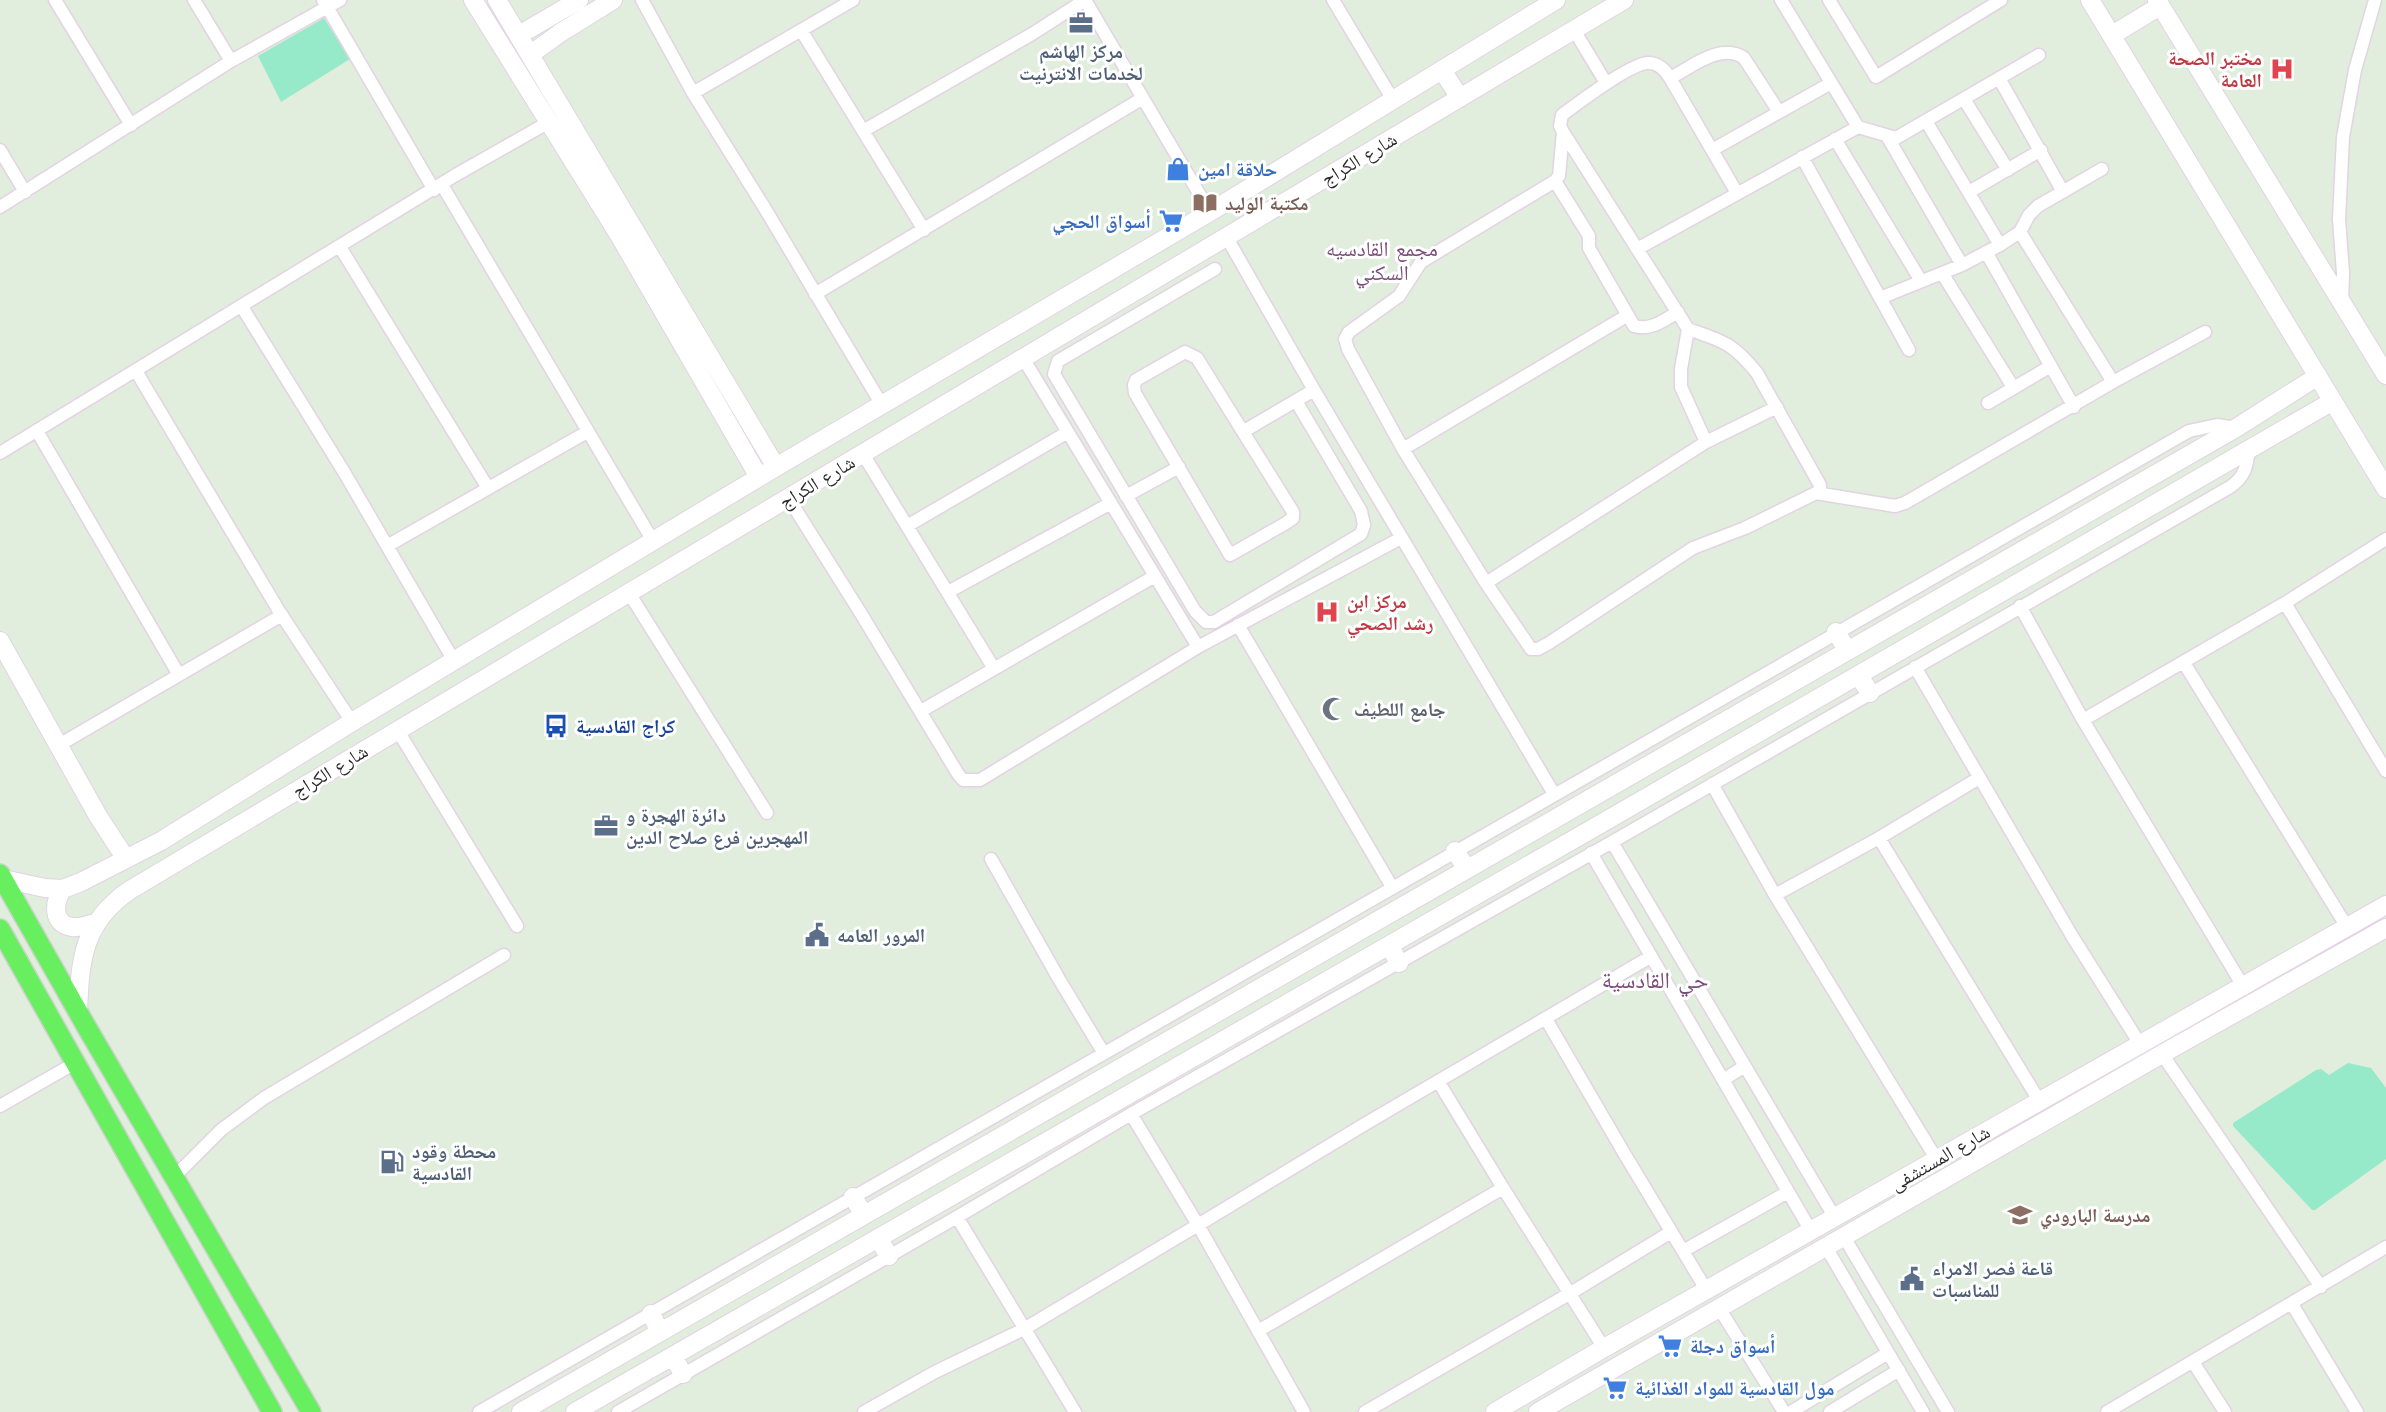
<svg xmlns="http://www.w3.org/2000/svg" width="2386" height="1412" viewBox="0 0 2386 1412" font-family="'Work Sans','Noto Naskh Arabic',sans-serif">
	<style>
		.pitch { fill: #97eac9 }
		.lines { fill: none; stroke-linecap: round; stroke-linejoin: round }
		.street-casing { stroke: #e3d3e3; stroke-width: 15 }
		.secondary-casing { stroke: #e3d3e3; stroke-width: 20 }
		.primary-casing { stroke: #d0d0d0; stroke-width: 22 }
		.street { stroke: #fff; stroke-width: 12 }
		.secondary { stroke: #fff; stroke-width: 18 }
		.primary { stroke: #68ef60; stroke-width: 19 }
		.labels { text-anchor: middle; dominant-baseline: central; stroke-width: 6; stroke-linejoin: round; paint-order: stroke }
		.service-label { font-size: 19px; font-weight: bold; fill: #4e5e75; stroke: #fff; text-anchor: start }
		.health-label { font-size: 19px; font-weight: bold; fill: #be3a42; stroke: #fff; text-anchor: end }
		.street-label { font-size: 19px; fill: #2b2b2b; stroke: #fff }
		.shop-label { font-size: 19px; font-weight: bold; fill: #366cbe; stroke: #fff; text-anchor: start }
		.education-label { font-size: 19px; font-weight: bold; fill: #785e54; stroke: #fff; text-anchor: start }
		.worship-label { font-size: 19px; font-weight: bold; fill: #5b616d; stroke: #fff; text-anchor: start }
		.transit-label { font-size: 19px; font-weight: bold; fill: #164399; stroke: #fff; text-anchor: start }
		.neighbourhood-label { font-size: 21px; fill: #7b4c7b; stroke: #fff }
		.quarter-label { font-size: 23px; fill: #7b4c7b; stroke: #fff }
	</style>
	<rect width="100%" height="100%" fill="#e1eddd"/>
	<path class="pitch" d="M324,18L350,59L281,102L258,56Z
		M2348,1063L2371,1068L2386,1088V1159L2315,1210H2312L2233,1126V1123L2316,1070L2321,1069L2329,1075Z"/>
	<g class="lines">
		<g class="street-casing">
			<path id="street" d="M55,0L131,125
				M194,0L231,61
				M323,0L434,190
				M642,0L693,93L764,207L882,405
				M1085,0L1210,212
				M1333,0L1393,100
				M1781,0L1858,127L1896,138L2039,55
				M1829,0L1876,77L2001,0
				M801,30L924,230
				M1574,30L1606,83
				M1670,78C1692,67 1721,42 1744,58L1779,112
				M1999,78L2063,192
				M693,93L853,0
				M1964,99L2008,170
				M1926,121L2000,245
				M863,131L1032,34L1085,0
				M1563,132L1559,176L1555,181L1421,262L1399,296L1349,332L1345,339L1348,349L1403,449L1486,583L1531,649H1538L1549,643L1693,548L1745,528L1816,493L1895,506L1905,503L2113,382L2205,332
				M1887,136L1962,265
				M1835,139L1921,281
				M0,150L25,192
				M1712,150L1831,83
				M1802,157L1909,350
				M1555,181L1589,236V248L1593,255L1634,326C1651,331 1664,320 1678,312
				M442,185L653,541
				M1969,192L2041,150
				M0,207L231,61L340,0
				M2020,232L2113,382
				M1227,238L1314,390L1554,794
				M340,247L488,488
				M1637,249L1858,127
				M1986,252L2074,407
				M1215,269L1058,361L1054,374L1195,611L1206,622H1214L1361,534L1364,525L1361,511L1296,401
				M1942,273L2013,387
				M815,294L1143,98
				M1880,298L1962,265L2000,245L2020,232L2029,215L2038,206L2102,169
				M2342,303L2343,273L2339,219L2343,137L2355,70L2375,0
				M242,307L344,472L454,661
				M1688,329C1723,341 1733,343 1757,373L1820,485V490L1816,493
				M1185,352L1197,358L1293,512V518L1286,523L1230,555L1135,393L1134,385L1136,380Z
				M136,371L279,611L352,722
				M1988,403L2051,366
				M37,431L179,675
				M1244,431L1314,390
				M1706,442L1681,387V369L1688,329L1563,132L1560,126L1562,115C1578,103 1631,63 1648,63C1659,63 1665,70 1670,78L1737,193
				M1403,449L1628,315
				M0,453L454,176L549,122
				M863,454L993,667
				M1126,496L1179,467
				M789,499L860,612L958,774L963,780H980L1198,647L1023,358
				M907,526L1068,432
				M387,546L587,432
				M1486,583L1706,442L1777,407
				M948,592L1111,503
				M629,593L767,813
				M2285,603L2386,771
				M2020,606L2083,720L2243,986
				M1238,625L1392,887
				M1198,647L1401,538
				M2184,663L2347,927
				M1915,667L2072,936L2140,1044
				M921,711L1155,576
				M2083,720L2285,603L2386,539
				M398,731L517,926
				M59,745L282,615
				M1712,784L1775,895L1937,1160
				M1879,838L2040,1102
				M1612,842L1835,1218
				M1591,853L1811,1231
				M991,859L1059,979L1103,1052
				M1775,895L1879,838L1979,778
				M1546,1019L1624,1153L1707,1291
				M2162,1054L2321,1287
				M1723,1080L1745,1066
				M1438,1081L1503,1188
				M0,1106L75,1063
				M1131,1114L1198,1225L1365,1124L1650,957
				M174,1177L221,1130L264,1098L504,955
				M957,1217L1075,1412
				M1844,1237L1948,1412
				M1826,1247L1923,1412
				M1683,1251L1788,1192
				M2292,1304L2357,1412
				M1719,1308L1784,1412
				M1258,1331L1503,1188L1604,1348
				M2193,1362L2225,1412
				M479,1412L2189,431L2217,425L2236,428
				M618,1412L957,1217L1131,1114L1612,842L2230,487C2245,477 2247,466 2249,449
				M864,1412L935,1372L1024,1329L1198,1225L1304,1412
				M1365,1412L1569,1294L1671,1232
				M1791,1412L1888,1353
				M1830,1412L1899,1370
				M2107,1412L2386,1247"/>
		</g>
		<g class="secondary-casing">
			<path id="secondary" d="M473,0L619,235L759,477
				M497,0L776,467
				M2090,0L2386,489
				M2157,0L2386,375
				M519,35L579,0
				M2112,35L2160,6
				M531,54L560,33L613,0
				M1442,70L1460,98
				M1836,632L1848,651
				M0,641L98,816L126,859
				M1859,676L1870,693
				M1455,851L1467,869
				M3,879L45,888L63,889L81,882L161,841L352,722L776,467L1210,212L1556,0
				M63,889C54,901 51,924 72,927C80,928 88,925 95,923
				M1389,945L1399,963
				M78,1012C80,959 83,922 130,890L1624,0
				M853,1197L864,1215
				M878,1238L889,1256
				M651,1314L660,1332
				M673,1356L683,1374
				M521,1412L2236,428L2318,376
				M575,1412L1590,830L2333,401
				M1495,1412L1604,1348L2386,905
				M1538,1412L2162,1054L2386,928"/>
		</g>
		<g class="primary-casing">
			<path id="primary" d="M0,874L86,1026L311,1412
				M0,929L272,1412"/>
		</g>
		<use href="#street" class="street"/>
		<use href="#secondary" class="secondary"/>
		<use href="#primary" class="primary"/>
	</g>
	<defs>
		<g id="office-bare" transform="scale(1.89)"><path d="M-6-3h4V-5.5h4V-3h4V5H-6ZM-1-4.5V-3h2v-1.5ZM-6 0V1H6V0Z" fill="#5c6f8a" stroke="#fff" stroke-width="2.5" paint-order="stroke"/></g>
		<g id="hospital-bare" transform="scale(1.89)"><path d="M-5-5h3v3.5h4V-5h3V5h-3V1.5h-4V5h-3Z" fill="#e0444e" stroke="#fff" stroke-width="2.5" paint-order="stroke"/></g>
		<g id="shop-bare" transform="scale(1.89)"><path d="M-5-2.5h2.3a2.7 3.5 0 0 1 5.4 0H5L5.5 6h-11ZM-1.5-2.5h3a1.5 2.3 0 0 0-3 0Z" fill="#3f7fe0" stroke="#fff" stroke-width="2.5" paint-order="stroke"/></g>
		<g id="library-bare" transform="scale(1.89)"><path d="M-6-4Q-3-5.5-.7-3.5V5Q-3 3-6 4ZM6-4Q3-5.5 .7-3.5V5Q3 3 6 4Z" fill="#8d6e63" stroke="#fff" stroke-width="2.5" paint-order="stroke"/></g>
		<g id="supermarket-bare" transform="scale(1.89)"><path d="M-6-5.5h2.5l.6 2H6L4.5 2H-2.5L-4.4-4H-6ZM-1.5 3.2a1.3 1.3 0 1 0 .1 0ZM3 3.2a1.3 1.3 0 1 0 .1 0Z" fill="#3f7fe0" stroke="#fff" stroke-width="2.5" paint-order="stroke"/></g>
		<g id="mosque-bare" transform="scale(1.89)"><path d="M3.5-4.9A6 6 0 1 0 3.5 4.9A5 5 0 1 1 3.5-4.9Z" fill="#6b7280" stroke="#fff" stroke-width="2.5" paint-order="stroke"/></g>
		<g id="bus-bare" transform="scale(1.89)"><path d="M-5-6H5V4H4V6H2V4H-2V6H-4V4H-5ZM-3.5-4V0h7V-4ZM-3.5 1.2v1.5H-2V1.2ZM2 1.2v1.5H3.5V1.2Z" fill="#1a4fb4" stroke="#fff" stroke-width="2.5" paint-order="stroke"/></g>
		<g id="civic-bare" transform="scale(1.89)"><path d="M-.6-6.5H3V-4.5H.6V-3L4-1V1h2V6H-6V1h2V-1L-.6-3ZM-1.2 2.5V6h2.4V2.5Z" fill="#5c6f8a" stroke="#fff" stroke-width="2.5" paint-order="stroke"/></g>
		<g id="fuel-bare" transform="scale(1.89)"><path d="M-5.5-6h7V0h2V4h1.3V-2.5L3-4.5l.8-.8L6-3V5H2.5V1h-1V6h-7ZM-4.2-4.7v3.2H.2V-4.7Z" fill="#5c6f8a" stroke="#fff" stroke-width="2.5" paint-order="stroke"/></g>
		<g id="school-bare" transform="scale(1.89)"><path d="M0-5L7-2L0 1L-7-2ZM-4 1L0 2.5L4 1V4Q0 6-4 4Z" fill="#8d6e63" stroke="#fff" stroke-width="2.5" paint-order="stroke"/></g>
	</defs>
	<g fill-rule="evenodd">
		<use href="#office-bare" x="1081" y="23"/>
		<use href="#hospital-bare" x="2282" y="69"/>
		<use href="#shop-bare" x="1178" y="169"/>
		<use href="#library-bare" x="1205" y="203"/>
		<use href="#supermarket-bare" x="1171" y="221"/>
		<use href="#hospital-bare" x="1327" y="612"/>
		<use href="#mosque-bare" x="1334" y="709"/>
		<use href="#bus-bare" x="556" y="726"/>
		<use href="#office-bare" x="606" y="826"/>
		<use href="#civic-bare" x="817" y="935"/>
		<use href="#fuel-bare" x="392" y="1162"/>
		<use href="#school-bare" x="2020" y="1215"/>
		<use href="#civic-bare" x="1912" y="1279"/>
		<use href="#supermarket-bare" x="1670" y="1346"/>
		<use href="#supermarket-bare" x="1615" y="1388"/>
	</g>
	<g class="labels">
		<g class="service-label">
			<text x="1081" y="51" text-anchor="middle">مركز الهاشم<tspan x="1081" dy="22">لخدمات الانترنيت</tspan></text>
			<text x="626" y="815">دائرة الهجرة و<tspan x="626" dy="22">المهجرين فرع صلاح الدين</tspan></text>
			<text x="837" y="935">المرور العامه</text>
			<text x="412" y="1151">محطة وقود<tspan x="412" dy="22">القادسية</tspan></text>
			<text x="1932" y="1268">قاعة فصر الامراء<tspan x="1932" dy="22">للمناسبات</tspan></text>
		</g>
		<g class="health-label">
			<text x="2262" y="58">مختبر الصحة<tspan x="2262" dy="22">العامة</tspan></text>
			<text x="1347" y="601" text-anchor="start">مركز ابن<tspan x="1347" dy="22">رشد الصحي</tspan></text>
		</g>
		<g class="street-label">
			<text transform="translate(1359 159) rotate(-31)">شارع الكراج</text>
			<text transform="translate(817 482) rotate(-31)">شارع الكراج</text>
			<text transform="translate(330 771) rotate(-31)">شارع الكراج</text>
			<text transform="translate(1940 1158) rotate(-30)">شارع المستشفى</text>
		</g>
		<g class="shop-label">
			<text x="1198" y="169">حلاقة امين</text>
			<text x="1151" y="221" text-anchor="end">أسواق الحجي</text>
			<text x="1690" y="1346">أسواق دجلة</text>
			<text x="1635" y="1388">مول القادسية للمواد الغذائية</text>
		</g>
		<g class="education-label">
			<text x="1225" y="203">مكتبة الوليد</text>
			<text x="2040" y="1215">مدرسة البارودي</text>
		</g>
		<g class="worship-label">
			<text x="1354" y="709">جامع اللطیف</text>
		</g>
		<g class="transit-label">
			<text x="576" y="726">كراج القادسية</text>
		</g>
		<g class="neighbourhood-label">
			<text x="1382" y="248">مجمع القادسيه<tspan x="1382" dy="24">السكني</tspan></text>
		</g>
		<g class="quarter-label">
			<text x="1655" y="980">حي القادسية</text>
		</g>
	</g>
</svg>
